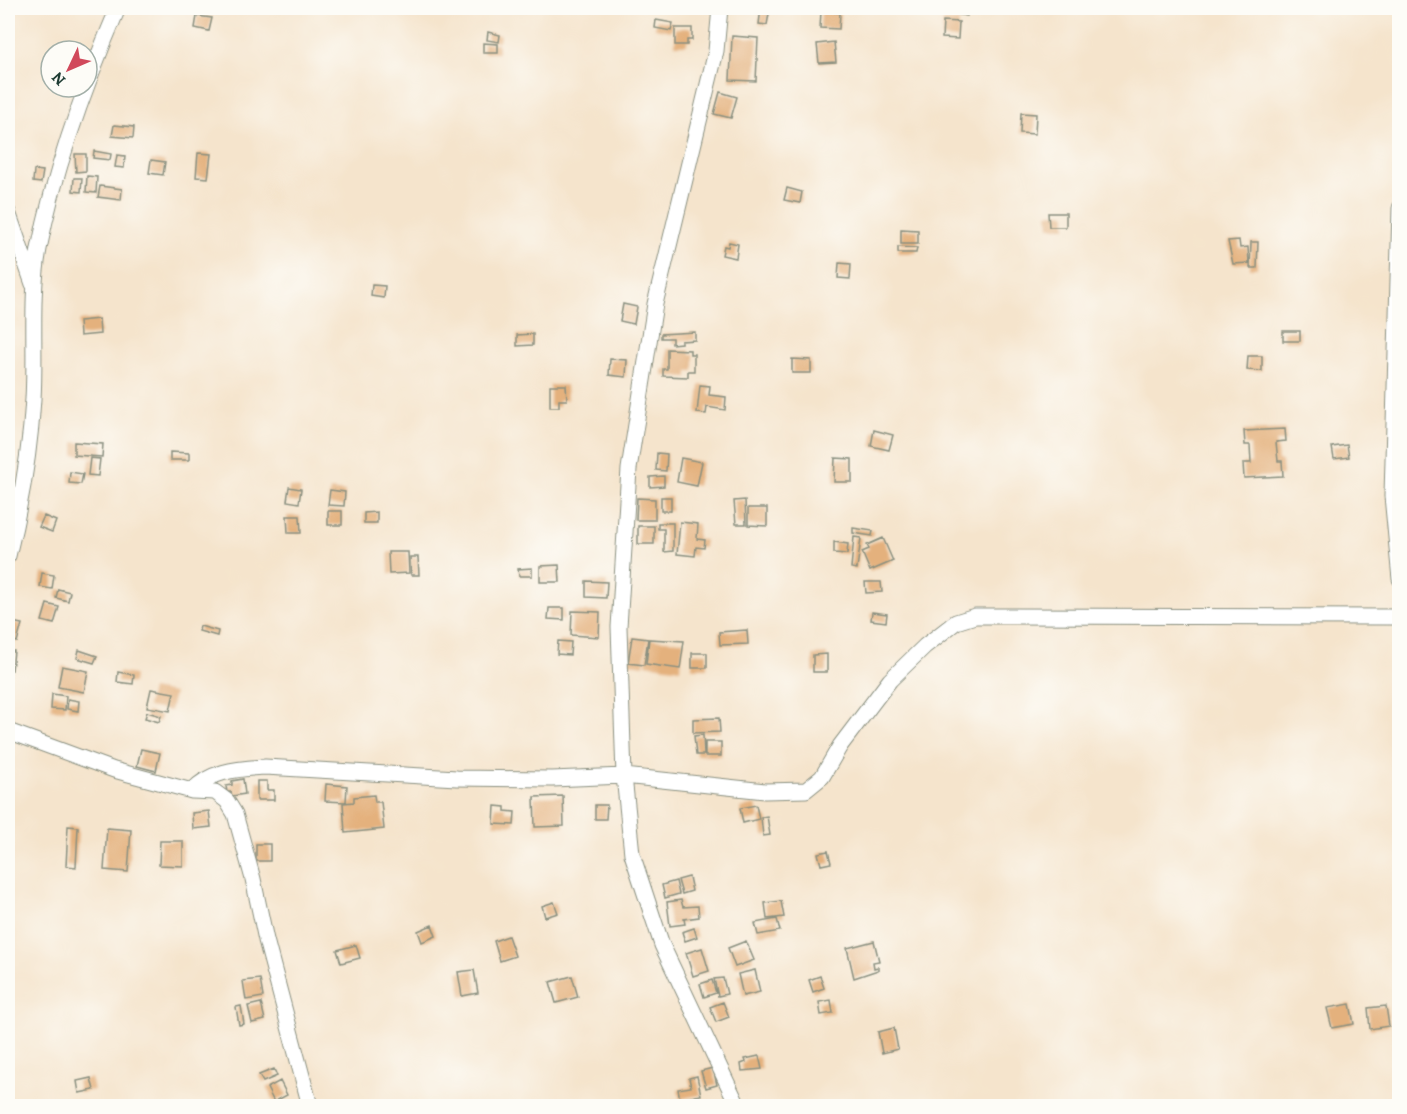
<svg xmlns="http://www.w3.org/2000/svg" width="1407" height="1114" viewBox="0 0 1407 1114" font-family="Alegreya,serif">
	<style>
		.building { fill: #e4b17d }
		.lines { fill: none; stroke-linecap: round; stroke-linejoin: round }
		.minor-casing { stroke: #8a9080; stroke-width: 17 }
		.minor { stroke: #fff; stroke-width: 15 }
	</style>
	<rect width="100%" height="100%" fill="#fdfcf7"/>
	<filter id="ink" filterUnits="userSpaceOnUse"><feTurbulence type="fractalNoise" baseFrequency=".0167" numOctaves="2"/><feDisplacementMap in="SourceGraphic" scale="12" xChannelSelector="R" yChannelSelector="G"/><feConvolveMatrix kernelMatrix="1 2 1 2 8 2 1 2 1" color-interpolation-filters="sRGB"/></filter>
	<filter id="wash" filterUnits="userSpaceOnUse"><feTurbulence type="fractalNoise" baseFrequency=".008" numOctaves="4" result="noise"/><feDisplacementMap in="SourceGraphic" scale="24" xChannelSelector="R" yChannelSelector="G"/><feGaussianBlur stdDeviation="1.35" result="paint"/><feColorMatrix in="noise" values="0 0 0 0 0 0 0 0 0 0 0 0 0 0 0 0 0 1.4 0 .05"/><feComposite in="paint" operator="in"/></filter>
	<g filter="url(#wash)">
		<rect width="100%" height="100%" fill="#f5e4cc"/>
		<g id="blocks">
			<path class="building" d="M761,8H770L767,25L759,24Z
				M948,8H968L967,16L947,13Z
				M821,11L840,13L839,29L820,28Z
				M197,16L212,18L209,31L195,28Z
				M656,20L673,23L671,31L655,28Z
				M943,21L959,22L958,39L942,38Z
				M675,28H692V40H687V45H675Z
				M488,32L500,35L499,42L487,40Z
				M732,36L758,38L756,81L730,80Z
				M834,42L836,62L819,63L817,44Z
				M483,43L498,44V53H483Z
				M720,92L737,97L731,118L714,114Z
				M1021,113L1036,114L1035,134L1020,133Z
				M114,125L134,127L133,138L112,136Z
				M94,151L111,154L110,160L93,158Z
				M198,153L211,154L208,178L196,177Z
				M75,154H86V171L76,172Z
				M117,155L125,156L124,168L115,167Z
				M151,160L165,162L163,175L149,173Z
				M34,170L43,171L41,183L33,182Z
				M87,176L97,177L96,193L86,192Z
				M74,178H82L81,192L73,191Z
				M100,186L122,189L121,200L98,197Z
				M787,188L802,192L800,203L784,200Z
				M1048,213H1066V227H1049Z
				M901,229L918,230V244H901Z
				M1239,240L1240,248L1248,247L1249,263L1233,264L1228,241Z
				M729,242L738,244L736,258L722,255L724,246L728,247Z
				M1251,242H1258L1257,268H1250Z
				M898,247L917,248L916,253H898Z
				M839,263L851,264L850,279L838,278Z
				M372,285L385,286L384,298L371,296Z
				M623,304L637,307L634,324L620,321Z
				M99,319L100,334L80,336L79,321Z
				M1283,331H1300V341H1283Z
				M695,332V340L681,341V343L672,344V338H661V334Z
				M533,334V345L517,346V335Z
				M667,349L690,350V354H694V371H688V377L663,376V369H667Z
				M1248,356H1262V371L1247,370Z
				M610,359L627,360L626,377L609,375Z
				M792,359L811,360V373H792Z
				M550,385H566L567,400H559V407H550Z
				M700,385L710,386L709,395L726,397L725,410L707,407L706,414L697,413Z
				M1285,429L1286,441L1276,442L1278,461H1282L1283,476L1244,478L1243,463H1251L1250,445H1245L1244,431Z
				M874,430L893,435L889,450L871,446Z
				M74,442L103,444L102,457L74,455Z
				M1347,445L1349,457L1334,459L1332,447Z
				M170,452L189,453V460H170Z
				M657,453L667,454L666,471L656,470Z
				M90,458L100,459L98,476L88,475Z
				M681,458L702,462L697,486L677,482Z
				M835,458L852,459V482H834Z
				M70,472L83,474L81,484L69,483Z
				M664,476V486L650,487V477Z
				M289,487L301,489L299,503L287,501Z
				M330,490L345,492L344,506L328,505Z
				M661,497H671V511H661Z
				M637,498L655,499V520H636Z
				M745,500L746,524H736L734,501Z
				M748,508H767V526L748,525Z
				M328,511H342V525H328Z
				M377,512V523H364V513Z
				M44,516L56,521L52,532L39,527Z
				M287,516H300L301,533H288Z
				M680,522L698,524L697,539L705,540L704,548L696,547L695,556L677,554Z
				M658,523H673V551L664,552V529H658Z
				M638,526H654V544H638Z
				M853,528L873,531L872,536L853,533Z
				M854,537L861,538L857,569L851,568Z
				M883,538L893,561L870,571L862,552L869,549L867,545Z
				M834,542L848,544L847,554L834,553Z
				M388,552H408L409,573L389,574Z
				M410,557H418L419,575H411Z
				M559,565L560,582H540V566Z
				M532,568V576H519L518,569Z
				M42,573L54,575L52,589L40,587Z
				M586,581L607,582L606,598L586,597Z
				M865,582H881L882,592L866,593Z
				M58,589L70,592L68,601L56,598Z
				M47,604L59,607L54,624L42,621Z
				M549,608H564V620L548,619Z
				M572,611L600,612L599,637L571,635Z
				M872,612L887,614L886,622L871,620Z
				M12,622L22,624L17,642L8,640Z
				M200,626L218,631L217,636L199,631Z
				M747,630L748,644L720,645L719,632Z
				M632,637L648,639L644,665L628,663Z
				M649,639L684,641L680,669L646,664Z
				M558,641L571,642L570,655L557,654Z
				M79,650L97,656L94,663L77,658Z
				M8,651H14L12,670L8,669Z
				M692,653H707V668H692Z
				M827,654V672H813V655Z
				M62,666L88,671L84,692L58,687Z
				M118,672L134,675L133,684L117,682Z
				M151,689L174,693L170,711L147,707Z
				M52,694L66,696L65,710L51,709Z
				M68,699L79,701L78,711L67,709Z
				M147,712L161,716L159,722L145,718Z
				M719,718L720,732L693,733V719Z
				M703,735L704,755H696L694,736Z
				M705,742H721V756H705Z
				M141,749L160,753L156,771L137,766Z
				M243,779L245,794L232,796L231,792H227L226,786L232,785V781Z
				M257,781H267V790H274V800H257Z
				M326,784L347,786L346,802L325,801Z
				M374,795L375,802H381L384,829L345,833L343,803L354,802V797Z
				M563,796L564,826L535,827L534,797Z
				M595,805H607L606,819H595Z
				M756,805L759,819L743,823L740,808Z
				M495,806L505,807V811L515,812L514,825L494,824Z
				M209,811L211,827L193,829L192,813Z
				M767,816L770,835L763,836L761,817Z
				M68,826L78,827L76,867L66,866Z
				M107,828L131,830L128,872L104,870Z
				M160,841H183V866L159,865Z
				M256,844H270V861H256Z
				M828,851L831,863L821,865L818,853Z
				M689,877L692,891L682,894L678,880Z
				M676,881L679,894L665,898L662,885Z
				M681,900L683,907L698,906L699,917L684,919L685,924L670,926L667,902Z
				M781,901L784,917L767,919L765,903Z
				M554,902L558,913L545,917L542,906Z
				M777,919L780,931L758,935L755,923Z
				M432,925L436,936L422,942L418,931Z
				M694,928L697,937L685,941L682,932Z
				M508,936L515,956L500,961L494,941Z
				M746,941L754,960L735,967L728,948Z
				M874,941L879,961L873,962L874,968L878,967V970L854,978L847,948Z
				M356,945L360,958L341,963L337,950Z
				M702,948L709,971L693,976L686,953Z
				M474,970L478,993L462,996L458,972Z
				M755,970L760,992L743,996L738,974Z
				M572,976L578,997L556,1003L550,982Z
				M820,976L824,988L813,992L809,980Z
				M723,978L727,994L718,996L714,979Z
				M260,979L263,997L246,1000L243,981Z
				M712,980L716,993L704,997L700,984Z
				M831,1000L833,1013L821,1015L819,1002Z
				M723,1002L729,1017L716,1022L710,1007Z
				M261,1003L265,1020L252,1023L248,1006Z
				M1350,1004L1354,1024L1332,1028L1327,1008Z
				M241,1006L244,1024L239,1025L236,1007Z
				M1386,1006L1389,1026L1370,1029L1368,1008Z
				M894,1028L898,1049L882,1053L878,1032Z
				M759,1056L762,1069L742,1071L741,1064L746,1062L745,1059Z
				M713,1068L717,1085L706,1088L701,1071Z
				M274,1069L277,1076L263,1082L259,1075Z
				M697,1076L701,1095L680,1099L678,1089L691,1087L689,1078Z
				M91,1078L94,1090L79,1093L77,1081Z
				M280,1081L287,1095L274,1102L267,1088Z"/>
		</g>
	</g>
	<g filter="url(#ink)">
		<use href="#blocks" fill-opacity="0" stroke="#8a9080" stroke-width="1.5"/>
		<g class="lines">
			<g class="minor-casing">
				<path id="minor" d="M720,8L716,51L655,304L629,469L619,627L624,776L632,854L662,945L738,1106
					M1400,208L1392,496L1400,579
					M8,212L33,284
					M8,556C21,504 30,453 33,399C36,350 30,299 39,249C55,167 85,85 118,8
					M8,731L114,770L192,791L215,792L227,801L235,814L253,879L266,940L310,1106
					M192,791C210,770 239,769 265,767L457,778L552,779L624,776L765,791L806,790L822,777L840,746L890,680L925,646L956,622L975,616L1400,617"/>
			</g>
			<use href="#minor" class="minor"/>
		</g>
	</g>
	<rect width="1407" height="1114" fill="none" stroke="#fdfcf7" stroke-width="30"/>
	<g transform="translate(69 69) rotate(226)"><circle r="28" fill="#fdfcf7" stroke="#a4b0a9" stroke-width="1.5"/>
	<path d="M0-4.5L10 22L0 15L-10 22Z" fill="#d1495b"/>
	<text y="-9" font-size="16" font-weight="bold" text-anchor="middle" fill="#1f3d34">N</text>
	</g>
</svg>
